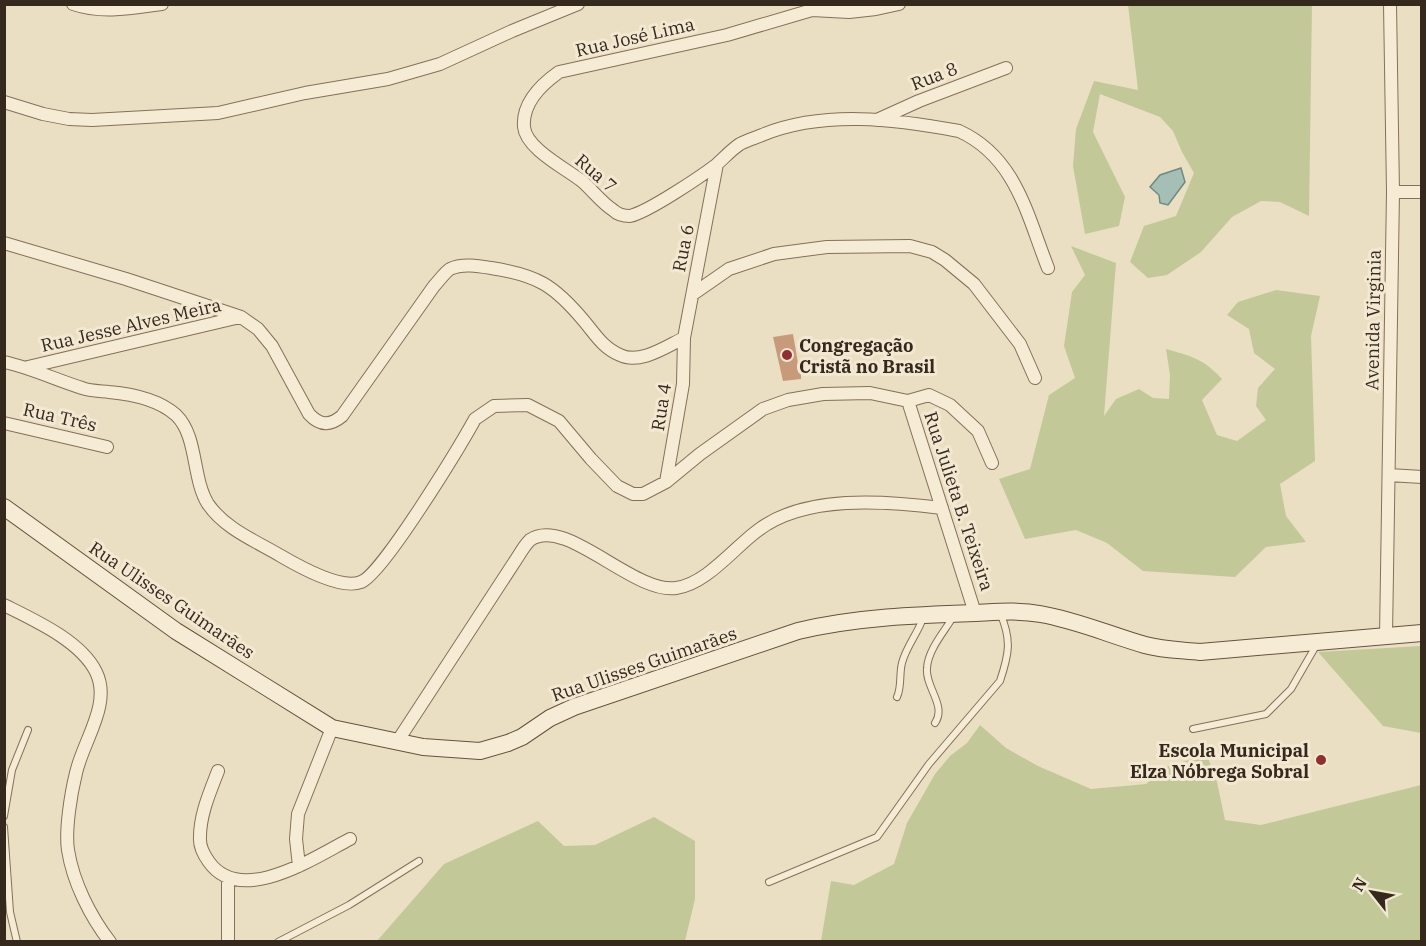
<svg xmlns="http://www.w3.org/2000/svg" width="1426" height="946" viewBox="0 0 1426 946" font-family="'IBM Plex Serif',serif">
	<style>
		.green { fill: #c3c898 }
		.water { fill: #a5beb6; stroke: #6d8b83; stroke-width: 1.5 }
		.building { fill: #c79a7b }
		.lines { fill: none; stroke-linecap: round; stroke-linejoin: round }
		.service-casing { stroke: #84705b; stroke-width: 8 }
		.minor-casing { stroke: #84705b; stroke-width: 14 }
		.secondary-casing { stroke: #66523e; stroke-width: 18 }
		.service { stroke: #f6ecd6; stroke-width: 6 }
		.minor { stroke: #f6ecd6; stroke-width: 12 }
		.secondary { stroke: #f6ecd6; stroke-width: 16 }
		.poi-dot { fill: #8f2f31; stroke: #f3e9d2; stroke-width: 2 }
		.labels { text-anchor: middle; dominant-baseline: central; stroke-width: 6; stroke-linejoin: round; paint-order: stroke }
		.street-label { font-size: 18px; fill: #35291e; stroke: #f3e9d2 }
		.poi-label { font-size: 18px; font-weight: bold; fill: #35291e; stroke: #f3e9d2; text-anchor: start }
	</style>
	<rect width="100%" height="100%" fill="#ebdfc3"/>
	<path class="green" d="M1128,5H1312L1309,216L1280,202L1261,201L1232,217L1201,252L1167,275L1148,278L1130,262L1144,226L1176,216L1194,173L1182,152L1173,131L1160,117L1100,94L1093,132L1125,197L1119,226L1085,234L1073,166L1076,129L1094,81L1138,90Z
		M1071,246L1116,263L1104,416L1116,399L1139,389L1153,398L1169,399L1170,375L1166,349C1191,356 1204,359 1222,379L1202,400L1217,435L1237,441L1266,420L1256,406L1258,388L1275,369L1254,353L1249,329L1227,315L1238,302L1276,290L1320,296L1311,336L1315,461L1280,484L1286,516L1306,542L1266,547L1235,577L1143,571L1107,543L1076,530L1025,539L999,479L1030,469L1049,395L1075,378L1064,346L1072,292L1085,275Z
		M1421,646V733L1383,726L1318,652Z
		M980,725L1006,748L1038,766L1091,789L1146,784L1168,766L1207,755L1217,782L1225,820L1261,825L1421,785V941H821L831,881L854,885L894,864L907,823L935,774L950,756L967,743Z
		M654,817L695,841V899L685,941H377L444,864L538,821L564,846L595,845Z"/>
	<path class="water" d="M1181,168L1185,182L1168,205L1160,203L1159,195L1150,187L1160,175Z"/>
	<path class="building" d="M793,334L799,369H801V379L783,381L773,337Z"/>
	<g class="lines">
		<g class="service-casing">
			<path id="service" d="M897,697C902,686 899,674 902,663C906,647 918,633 923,618
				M935,723C947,706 925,687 927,668C928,650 944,632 953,617
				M1193,729L1266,714L1291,689L1317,644
				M4,816L12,770L28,730
				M4,827L10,912L17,942
				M769,882L877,837L929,764L1000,681C1009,654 1012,640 1000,613
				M278,942L349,905L419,861"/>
		</g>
		<g class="minor-casing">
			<path id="minor" d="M73,4C102,14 132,8 162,4
				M899,4L876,9L849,12L812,10L727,35L559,72C542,84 522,103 524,127C526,149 567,169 583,182C593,191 602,203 613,210C617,214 624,216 630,216C648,212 700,177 716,165C724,158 732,149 740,144C747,140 755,138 762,135C823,110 895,119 959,131C1016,157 1027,215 1048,268
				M4,102L43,114L69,119L92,120L218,113L305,93L388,79L440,64L512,31L578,4
				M877,120L919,101L1006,68
				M1393,192H1422
				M4,243L126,279L241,317L258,329L272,346L309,414C320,426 330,426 342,416L434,286C439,281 444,273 450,269C462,263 479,266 491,268C537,275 554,285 584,321C595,334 603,348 620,355C640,365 667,346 684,338
				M693,294L729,269L774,254L827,247L910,246L932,252L945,260L974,284L1020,344L1035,378
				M4,362C32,368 56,380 82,388C90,391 100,391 109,392C132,394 158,399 176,415C198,436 192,479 208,504C225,529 256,541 281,556C300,567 341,590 361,582C382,575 460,446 475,419L494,406L528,405L559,421L591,459L617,486L633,494H643L666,482L700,454L763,409L788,400L823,394L870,393L908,401L929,395L950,405L978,431L992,463
				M28,367L240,317
				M908,401L975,613
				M4,423L107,447
				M1389,475L1422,477
				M666,482L683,384L684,338L717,164
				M4,605C34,620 81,641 96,672C112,704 83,741 76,773C71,793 65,830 68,850C73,882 90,916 110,942
				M1386,636L1393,192L1390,4
				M397,742L519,555C522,550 526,544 530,540C565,515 633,594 676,588C706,584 733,549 757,531C804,494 886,501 942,508
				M218,771C210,792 200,814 200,837C199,847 204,855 209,862C241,907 315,857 350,839
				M299,866L296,839L298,814L332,728
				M228,942V878"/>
		</g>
		<g class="secondary-casing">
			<path id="secondary" d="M4,507L176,631L332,728L423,747L480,751L508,743L522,737L550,718L574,707L798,631C857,617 917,615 976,613C997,612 1018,610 1040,614C1076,620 1110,635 1145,645C1163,650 1181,650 1200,652L1422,633"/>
		</g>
		<use href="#service" class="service"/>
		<use href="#minor" class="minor"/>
		<use href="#secondary" class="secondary"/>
	</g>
	<g class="poi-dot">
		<circle cx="787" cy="355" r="6"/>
		<circle cx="1321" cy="760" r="6"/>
	</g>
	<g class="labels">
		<g class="street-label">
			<text transform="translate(635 37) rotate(-13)">Rua José Lima</text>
			<text transform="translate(934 76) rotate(-21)">Rua 8</text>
			<text transform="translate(596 173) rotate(41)">Rua 7</text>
			<text transform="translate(683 248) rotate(-79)">Rua 6</text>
			<text transform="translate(1373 320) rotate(-89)">Avenida Virginia</text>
			<text transform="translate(131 325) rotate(-13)">Rua Jesse Alves Meira</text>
			<text transform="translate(661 407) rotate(-81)">Rua 4</text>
			<text transform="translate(60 417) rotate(13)">Rua Três</text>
			<text transform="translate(959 501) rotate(72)">Rua Julieta B. Teixeira</text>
			<text transform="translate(172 600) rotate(34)">Rua Ulisses Guimarães</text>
			<text transform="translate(644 664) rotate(-19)">Rua Ulisses Guimarães</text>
		</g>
		<g class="poi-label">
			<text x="799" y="345">Congregação<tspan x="799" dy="21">Cristã no Brasil</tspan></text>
			<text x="1309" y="750" text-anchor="end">Escola Municipal<tspan x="1309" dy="21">Elza Nóbrega Sobral</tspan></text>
		</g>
	</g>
	<rect width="1426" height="946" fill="none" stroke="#35291e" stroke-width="12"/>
	<g transform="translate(1372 892) rotate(301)" stroke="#f3e9d2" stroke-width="4.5" paint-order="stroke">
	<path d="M0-4.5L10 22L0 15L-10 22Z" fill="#35291e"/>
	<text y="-9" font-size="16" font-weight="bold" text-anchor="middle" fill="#35291e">N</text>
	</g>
</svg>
